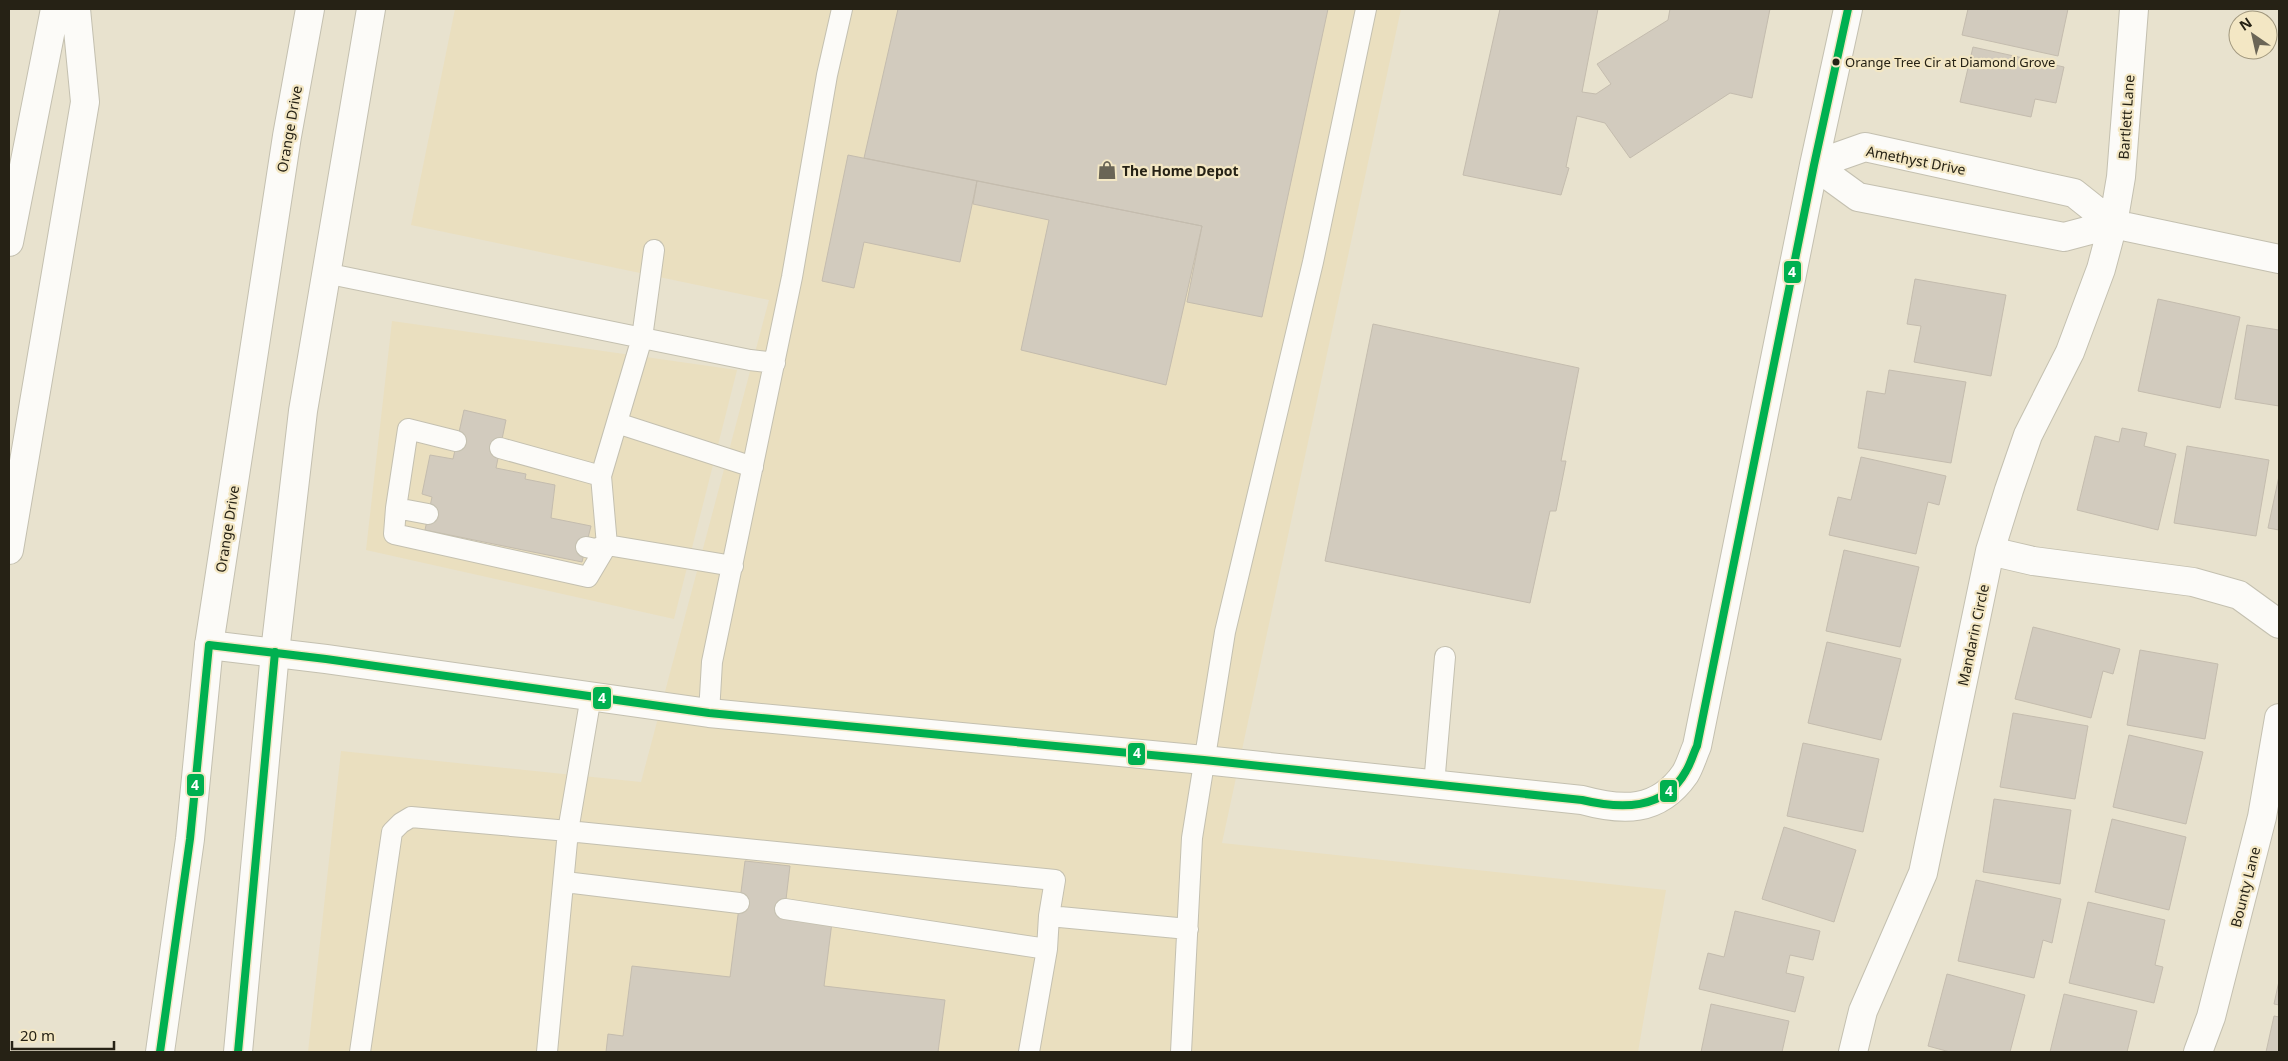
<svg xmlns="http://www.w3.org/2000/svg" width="2288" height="1061" viewBox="0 0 2288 1061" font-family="'Noto Sans',sans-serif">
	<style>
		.built { fill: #eadfbf }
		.building { fill: #d2cbbe; stroke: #c4bcae }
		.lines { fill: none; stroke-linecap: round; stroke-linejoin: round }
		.service-casing { stroke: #c4c0b0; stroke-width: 22 }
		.minor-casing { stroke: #c4c0b0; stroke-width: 30 }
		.tertiary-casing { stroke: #c4c0b0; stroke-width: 30 }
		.motorway-casing { stroke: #c4c0b0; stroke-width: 30 }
		.service { stroke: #fcfbf8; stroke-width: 20 }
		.minor { stroke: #fcfbf8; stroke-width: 28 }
		.tertiary { stroke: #fcfbf8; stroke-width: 28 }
		.motorway { stroke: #fcfbf8; stroke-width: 28 }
		.bus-1-casing { stroke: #f3e7c4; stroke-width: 11 }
		.bus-1 { stroke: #00b050; stroke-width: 8 }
		.bus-dot { fill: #262215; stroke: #f3e7c4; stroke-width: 2 }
		.labels { text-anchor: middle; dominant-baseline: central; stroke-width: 4.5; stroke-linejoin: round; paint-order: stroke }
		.bus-label { font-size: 13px; fill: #262215; stroke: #f3e7c4; text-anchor: start }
		.street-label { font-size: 14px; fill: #262215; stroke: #f3e7c4 }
		.poi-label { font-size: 14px; font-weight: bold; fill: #262215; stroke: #f3e7c4; text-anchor: start }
		.line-badge { stroke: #f3e7c4; stroke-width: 2 }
		.badge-label { font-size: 14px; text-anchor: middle; font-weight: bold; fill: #fff }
	</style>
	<rect width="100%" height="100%" fill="#e8e2ce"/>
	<path class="built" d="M455,9H1401L1222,843L1666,890L1638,1052H308L341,751L641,782L769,300L411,225Z
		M392,321L737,370L674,619L366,550Z"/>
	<path class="building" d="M898,9H1328L1262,317L1187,302L1202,226L864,158Z
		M1500,9H1598L1582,92L1596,94L1611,84L1597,64L1668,20L1670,9H1770L1752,98L1730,93L1630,158L1605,123L1577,116L1566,167L1569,168L1561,195L1463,175Z
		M1968,9H2068L2058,56L1962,35Z
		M1973,47L2064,67L2056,103L2035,99L2031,117L1960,102Z
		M848,155L977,181L960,262L864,242L854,288L822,281Z
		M977,181L1202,226L1166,385L1021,350L1049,220L973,204Z
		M1915,279L2006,295L1991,376L1914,362L1921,326L1907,324Z
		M2158,299L2240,317L2220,408L2138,391Z
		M1373,324L1579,368L1561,461H1566L1556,511H1550L1530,603L1325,561Z
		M2247,325L2279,330V406L2235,399Z
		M1889,370L1966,382L1951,463L1858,448L1867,391L1885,394Z
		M464,410L506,420L496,468L526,474L525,479L555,485L551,518L591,526L582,562L425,530L432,497L422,494L430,455L453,459Z
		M2122,428L2147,433L2144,446L2176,454L2158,530L2077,510L2095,436L2119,442Z
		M2187,446L2269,460L2256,536L2174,523Z
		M1861,457L1946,476L1939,505L1928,502L1916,554L1829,535L1838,497L1851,500Z
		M2279,476V530L2268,528Z
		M1844,550L1919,567L1900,647L1826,631Z
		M2033,627L2120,649L2113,674L2103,671L2091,718L2015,699Z
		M1827,642L1901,659L1881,740L1808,723Z
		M2140,650L2218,664L2205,739L2127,725Z
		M2013,713L2088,726L2075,799L2000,787Z
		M2129,735L2203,752L2186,824L2113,807Z
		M1803,743L1879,759L1863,832L1787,816Z
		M1994,799L2071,810L2060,884L1983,872Z
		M2112,819L2186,837L2169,910L2095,892Z
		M1784,827L1856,850L1834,922L1762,899Z
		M745,861L790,866L784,916L832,922L824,986L945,1000L938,1052H606L608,1034L623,1036L632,966L730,977Z
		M1976,880L2061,899L2052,943L2043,940L2034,978L1958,961Z
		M2088,902L2165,920L2155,965L2163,967L2154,1003L2069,983Z
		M1735,911L1820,931L1813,960L1790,955L1786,973L1804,977L1795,1012L1699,989L1708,953L1724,957Z
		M1947,974L2025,995L2010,1052H1950L1928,1046Z
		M2279,981V1005L2274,1004Z
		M2064,994L2137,1011L2127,1052H2050Z
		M1711,1004L1789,1021L1782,1052H1701Z
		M2274,1016L2279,1017V1052H2266Z"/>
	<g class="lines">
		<g class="service-casing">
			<path id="service" d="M325,273L750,360L775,363
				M617,423L753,467
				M500,448L601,476
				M396,508L394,534L588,577L607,545L601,476L642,338L654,250
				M428,514L396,508L408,429L456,441
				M586,547L595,549L607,545L733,566
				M591,696L568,831L1055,880L1049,916L1188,929
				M709,713L712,662L792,277L827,75L842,9
				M1434,785L1445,657
				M565,882L739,903
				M785,909L1047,949
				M360,1052L392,832L401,823L411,817L568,831L547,1052
				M1029,1052L1047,949L1049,916
				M1181,1052L1192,838L1225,632L1313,262L1366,9"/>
		</g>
		<g class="minor-casing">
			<path id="minor" d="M1814,165L1865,147L2074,193L2113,224L2279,259
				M1814,165L1858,197L2064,237L2113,224
				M1990,551L2033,561L2193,582L2239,595L2279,624
				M209,645L326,659L709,713L1204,760L1582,800C1622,811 1658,813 1685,774C1690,766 1693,755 1697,746L1814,165L1848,9
				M1853,1052L1863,1011L1923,873L1990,551L2009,490L2028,435L2070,352L2101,269L2113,224L2121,177L2134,9
				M2198,1052L2211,1017L2262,817L2279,718"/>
		</g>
		<g class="tertiary-casing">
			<path id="tertiary" d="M160,1052L190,839L209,645L287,136L310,9
				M238,1052L275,652L303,411L371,9"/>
		</g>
		<g class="motorway-casing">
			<path id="motorway" d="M9,242L55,9
				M9,550L85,102L76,9"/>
		</g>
		<use href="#service" class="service"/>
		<use href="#minor" class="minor"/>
		<use href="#tertiary" class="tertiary"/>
		<use href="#motorway" class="motorway"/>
		<g class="bus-1-casing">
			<path id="bus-1" d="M160,1052L190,839L209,645L326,659L709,713L1204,760L1582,800C1620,809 1664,811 1686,771C1691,763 1693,754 1697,746L1814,165L1848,9
				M238,1052L275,652"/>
		</g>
		<use href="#bus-1" class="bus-1"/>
	</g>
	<defs>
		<g id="shop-bare" transform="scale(1.5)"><path d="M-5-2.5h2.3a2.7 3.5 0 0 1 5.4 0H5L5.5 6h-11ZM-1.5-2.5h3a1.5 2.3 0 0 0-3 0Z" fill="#6a6556" stroke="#f3e7c4" stroke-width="2.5" paint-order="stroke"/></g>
	</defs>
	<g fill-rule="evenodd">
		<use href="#shop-bare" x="1107" y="170"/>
	</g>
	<circle class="bus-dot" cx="1836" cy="62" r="4.5"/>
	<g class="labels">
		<g class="bus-label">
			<text x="1845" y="62">Orange Tree Cir at Diamond Grove</text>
		</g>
		<g class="street-label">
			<text transform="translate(2126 117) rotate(-86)">Bartlett Lane</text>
			<text transform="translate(289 129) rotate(-80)">Orange Drive</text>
			<text transform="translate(1916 160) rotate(11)">Amethyst Drive</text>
			<text transform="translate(227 529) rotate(-81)">Orange Drive</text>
			<text transform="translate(1973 635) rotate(-78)">Mandarin Circle</text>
			<text transform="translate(2245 887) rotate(-76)">Bounty Lane</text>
		</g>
		<g class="poi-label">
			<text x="1122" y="170">The Home Depot</text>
		</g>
	</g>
	<g class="line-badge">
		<rect x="1783" y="260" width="19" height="24" rx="5" fill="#00b050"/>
		<rect x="592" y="686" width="20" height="24" rx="5" fill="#00b050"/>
		<rect x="1127" y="742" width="19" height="24" rx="5" fill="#00b050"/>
		<rect x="186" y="773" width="19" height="24" rx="5" fill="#00b050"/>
		<rect x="1659" y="779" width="19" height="24" rx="5" fill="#00b050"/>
	</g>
	<g class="badge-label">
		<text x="1792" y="277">4</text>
		<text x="602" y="703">4</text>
		<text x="1137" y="758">4</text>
		<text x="195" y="790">4</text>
		<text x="1669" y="796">4</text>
	</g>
	<rect width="2288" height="1061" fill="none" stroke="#262215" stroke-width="20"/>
	<g transform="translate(2253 35) rotate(326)"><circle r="24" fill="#f3e7c4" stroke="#a1987e"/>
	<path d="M0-4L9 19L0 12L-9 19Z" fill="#6a6556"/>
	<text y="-8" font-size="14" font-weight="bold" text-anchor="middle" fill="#262215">N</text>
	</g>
	<path d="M12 1041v8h102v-8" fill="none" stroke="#262215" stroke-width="2.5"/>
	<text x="20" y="1041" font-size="15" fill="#262215" stroke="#f3e7c4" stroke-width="4" paint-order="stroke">20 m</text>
</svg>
